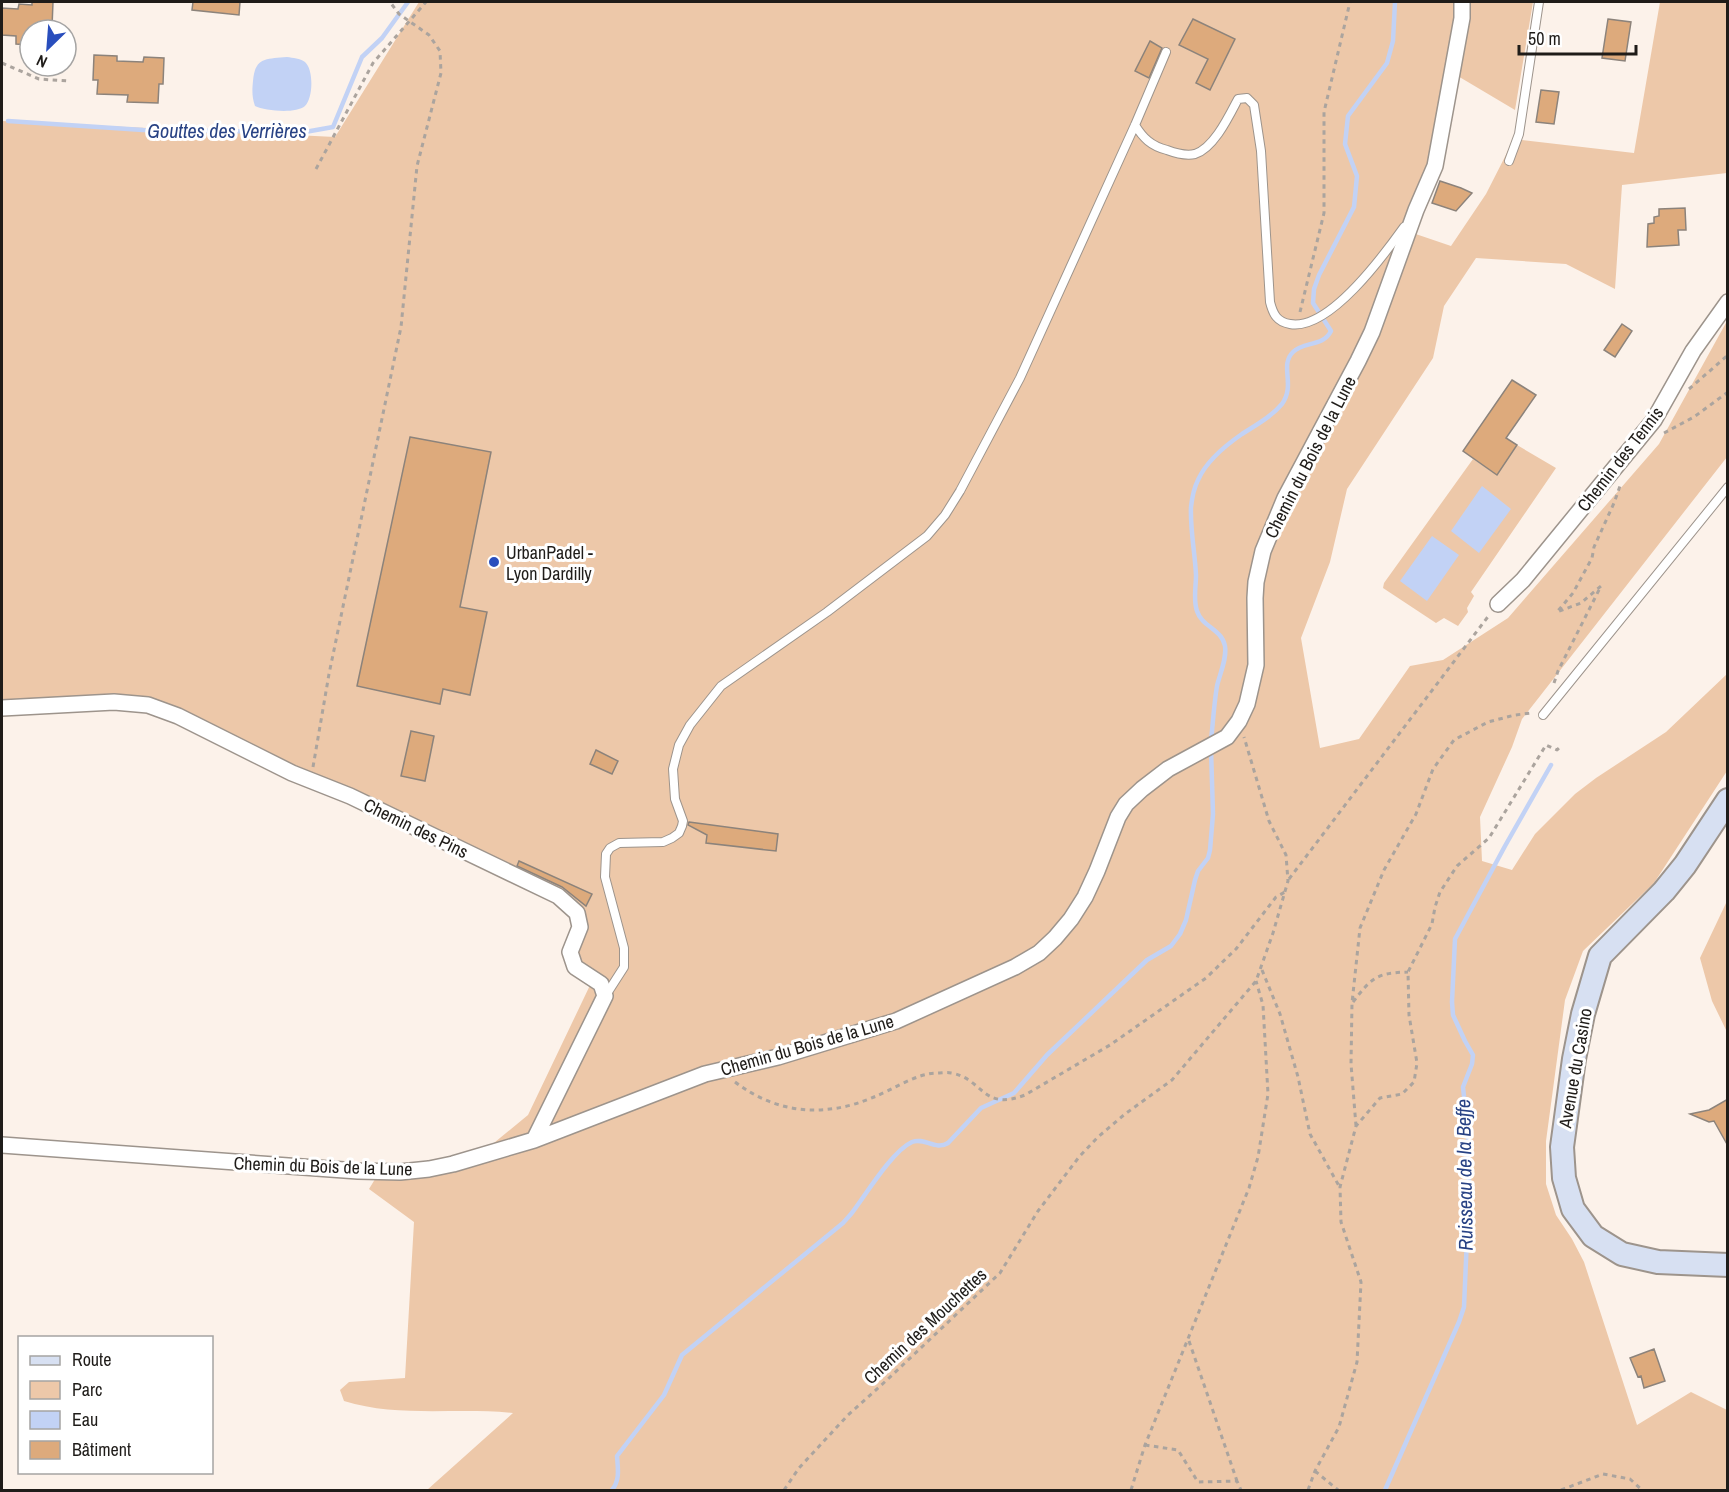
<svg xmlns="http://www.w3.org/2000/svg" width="1729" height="1492" viewBox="0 0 1729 1492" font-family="'Archivo Narrow',sans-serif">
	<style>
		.green { fill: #edc8a9 }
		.water { fill: #c2d2f5 }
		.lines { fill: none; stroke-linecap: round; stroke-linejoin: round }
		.stream { stroke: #c2d2f5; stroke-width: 4.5 }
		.building { fill: #ddaa7c; stroke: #8c837b; stroke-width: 1.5 }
		.lane-casing { stroke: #9d948c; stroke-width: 10 }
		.street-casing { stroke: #9d948c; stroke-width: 18 }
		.secondary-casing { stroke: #9d948c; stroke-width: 26 }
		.path { stroke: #aba49e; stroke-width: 3; stroke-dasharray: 4.5 4.5; stroke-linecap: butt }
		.lane { stroke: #fff; stroke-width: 8 }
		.street { stroke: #fff; stroke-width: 15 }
		.secondary { stroke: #d7e0f2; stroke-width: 22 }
		.poi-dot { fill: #294ebd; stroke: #fff; stroke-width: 2 }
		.labels { text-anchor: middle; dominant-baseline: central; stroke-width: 6; stroke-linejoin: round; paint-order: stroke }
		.street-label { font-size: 18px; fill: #1f1c19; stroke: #fff }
		.poi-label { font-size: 18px; fill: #1f1c19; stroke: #fff; text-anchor: start }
		.water-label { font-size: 20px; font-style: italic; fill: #284284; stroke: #fff }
	</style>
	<rect width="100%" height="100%" fill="#fcf2ea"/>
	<path class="green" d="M419,2H1533L1515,110L1446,69L1429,162L1401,229L1451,246L1486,194L1514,139L1634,153L1660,2H1727V173L1622,185L1615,289L1566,264L1476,258L1444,306L1433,358L1347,489L1330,562L1301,638L1320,748L1359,739L1410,666L1443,660L1508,618L1659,444L1727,321V457L1522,719L1512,747L1480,817L1482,861L1512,870L1535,834L1575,794L1596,778L1666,732L1727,674V771L1654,883L1583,951L1565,1000L1546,1141V1184L1556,1215L1572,1239L1584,1262L1637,1425L1691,1392L1727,1410V1490H427L513,1413C458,1407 398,1418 344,1401L340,1390L349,1382L405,1378L414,1222L369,1189L380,1171L478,1156L528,1115L593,979L575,967L577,913L148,705L2,708V121L335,137Z
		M1517,445L1556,468L1471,592L1474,596L1467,608L1468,612L1458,626L1444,618L1436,623L1383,588L1384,583L1473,459L1497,475Z
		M1727,901V1032L1712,1001L1700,958Z"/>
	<path class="water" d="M287,57C293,58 300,58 305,62C314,70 313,98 305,106C296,114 265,111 255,106C252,97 252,91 253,81C255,57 266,59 287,57Z
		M1482,486L1511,509L1479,553L1451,531Z
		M1432,536L1459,555L1427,601L1400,581Z"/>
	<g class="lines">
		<path class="stream" d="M8,121L143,130L305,132L333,127L362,57L382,38L408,2
			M1211,741C1213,722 1214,704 1217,686C1220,673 1227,659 1225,646C1222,629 1202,627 1197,611C1193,600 1196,587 1196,575C1195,553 1190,529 1191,507C1192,498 1194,488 1198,480C1206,462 1226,445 1242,434C1256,425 1271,417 1282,404C1296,384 1279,366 1293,352C1304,341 1323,347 1331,331L1313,303L1314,289L1319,275L1354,207L1357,176L1345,144L1348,116L1387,63L1393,41L1395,2
			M612,1490C620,1480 618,1469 617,1456L664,1395L682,1355L843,1223L851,1214C865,1196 892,1151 912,1142C925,1137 935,1151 948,1143L981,1108L1014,1093L1047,1055L1147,960L1171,946L1180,934L1186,920L1195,880L1198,871L1208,858L1210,850L1213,814L1211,749
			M1385,1490L1459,1322L1464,1307L1469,1192L1468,1135L1463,1087L1472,1064L1473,1055L1465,1041L1453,1015L1452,1002L1455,939L1505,846L1551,765"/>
	</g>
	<path class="building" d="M32,2H53L52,27H47V30H30V45L16,44V36L2,35V8L18,9L19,4L32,5Z
		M193,2H240L239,15L192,10Z
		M1193,19L1235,39L1210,90L1196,83L1208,59L1179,45Z
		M1608,19L1631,22L1625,61L1602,58Z
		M1150,41L1162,48L1149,78L1135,71Z
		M94,55L117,56V61L143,62L144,57L164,58L163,84H159L158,103L127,102L128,95L97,94L98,80H93Z
		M1541,90L1559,92L1554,124L1536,122Z
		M1440,181L1461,188L1472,193L1456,211L1432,203Z
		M1685,208L1686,230H1678L1679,245L1647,247L1648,224L1654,223V217L1659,216V209Z
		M1622,324L1632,331L1615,357L1604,350Z
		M1512,380L1536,395L1506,438L1517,445L1497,475L1463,451Z
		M410,437L491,452L460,607L487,612L470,695L443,689L440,704L357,686Z
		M411,731L434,736L425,781L401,776Z
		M596,750L618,761L612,774L590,764Z
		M689,822L778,834L776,851L706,843L707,835L688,825Z
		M519,861L592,894L586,906L562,887L517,866Z
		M1728,1099V1146L1714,1121L1709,1122L1690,1114L1709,1110Z
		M1654,1349L1665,1381L1644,1388L1641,1376L1638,1377L1630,1358Z"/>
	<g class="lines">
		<g class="lane-casing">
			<path id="lane" d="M1135,125C1143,138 1151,146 1167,150C1175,153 1186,156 1195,154C1214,148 1229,116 1238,99L1247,98L1254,105L1261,151L1270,302C1273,314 1277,322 1290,324C1329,331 1384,255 1404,227
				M1509,161L1519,134L1539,2
				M1543,715L1728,487
				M606,995L624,967V948L605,877L606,854L610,848L619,843L663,842L672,838L679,833L682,826L683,821L675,799L673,769L679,745L690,725L721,686L827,612L927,536L945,515L960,491L1020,378L1135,125L1166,52"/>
		</g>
		<g class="street-casing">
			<path id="street" d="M1498,604L1523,580L1654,420L1693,351L1728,302
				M2,708L114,702L148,705L178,716L292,773L350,796L558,896L577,913L580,927L570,952L575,967L601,984L605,996L534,1140
				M2,1145L358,1171L400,1172L429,1169L453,1164L534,1140L705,1074L778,1057L896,1021L1015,967L1039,953L1055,938L1071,919L1085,897L1097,871L1118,817L1126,804L1142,789L1168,769L1227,737L1239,721L1247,704L1256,665L1255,598L1256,582L1263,551L1285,498L1358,361L1372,332L1416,210L1435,166L1462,18V2"/>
		</g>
		<g class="secondary-casing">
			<path id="secondary" d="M1728,800L1685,865L1664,891L1600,956L1583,1014L1574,1059L1562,1147L1564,1178L1573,1209L1593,1236L1622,1254L1658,1262L1728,1265"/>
		</g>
		<path class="path" d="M2,63L39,79L68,81
			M316,169L373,63L426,2
			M1300,312L1324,213V112L1350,2
			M1689,389L1728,355
			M1664,433L1694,417L1728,392
			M1554,683L1558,671L1601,586L1581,603L1557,612L1573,593L1592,558L1594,547L1614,503L1620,486
			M313,767L329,674L401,327L417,166L441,73L440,51L429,35L399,14L390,2
			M1289,879L1490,614
			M1262,970L1280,1014L1298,1077L1310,1134L1339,1186
			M1353,1002C1372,977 1377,973 1408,972
			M735,1082C777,1114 825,1118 874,1097C892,1090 917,1073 937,1073C942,1073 947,1072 951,1073C983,1078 982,1112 1025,1095L1110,1045L1206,978L1236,949L1276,897L1285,892
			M1356,1126L1351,1064L1352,1003L1360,928L1384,870L1416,814L1433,769L1454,740L1488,722L1515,715L1532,713
			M1189,1341L1237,1481
			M1145,1445L1178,1450L1198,1482L1237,1481L1241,1490
			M1315,1471L1338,1490
			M784,1490L799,1468L848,1415L888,1379L1000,1273L1038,1211L1079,1157L1098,1137L1125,1114L1172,1080L1256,981L1273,933L1288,881L1286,855L1269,821L1244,737
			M1131,1490L1145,1445L1249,1188L1258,1157L1268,1094L1263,1005L1256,981
			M1308,1490L1315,1471L1339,1427L1357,1362L1361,1282L1341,1222L1340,1187L1356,1126L1380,1098L1402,1094L1414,1082L1417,1063L1409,1015L1408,972L1432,924L1435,907L1440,892L1457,866L1489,838L1546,745L1557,750L1560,747
			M1561,1490L1603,1474L1630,1479L1642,1490"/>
		<use href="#lane" class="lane"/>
		<use href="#street" class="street"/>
		<use href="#secondary" class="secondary"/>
	</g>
	<circle class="poi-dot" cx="494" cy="562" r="6"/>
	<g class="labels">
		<g class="street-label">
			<text transform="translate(1310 457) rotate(-63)">Chemin du Bois de la Lune</text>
			<text transform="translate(1620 459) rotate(-52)">Chemin des Tennis</text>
			<text transform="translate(416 828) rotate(26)">Chemin des Pins</text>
			<text transform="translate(807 1045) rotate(-16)">Chemin du Bois de la Lune</text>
			<text transform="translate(1575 1068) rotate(-80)">Avenue du Casino</text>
			<text transform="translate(323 1166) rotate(2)">Chemin du Bois de la Lune</text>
			<text transform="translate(925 1326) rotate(-43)">Chemin des Mouchettes</text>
		</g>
		<g class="poi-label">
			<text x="506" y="552">UrbanPadel -<tspan x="506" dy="21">Lyon Dardilly</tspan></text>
		</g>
		<g class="water-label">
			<text x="227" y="130">Gouttes des Verrières</text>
			<text transform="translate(1464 1175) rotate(-91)">Ruisseau de la Beffe</text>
		</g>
	</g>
	<rect width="1729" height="1492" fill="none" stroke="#1f1c19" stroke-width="6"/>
	<rect x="18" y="1336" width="195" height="138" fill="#ffffff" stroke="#a5a4a3" stroke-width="1.5"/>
	<rect x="30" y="1356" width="30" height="9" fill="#d7e0f2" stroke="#a5a4a3" stroke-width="1.5"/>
	<text x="72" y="1366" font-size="18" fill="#1f1c19">Route</text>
	<rect x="30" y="1381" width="30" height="18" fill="#edc8a9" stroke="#a5a4a3" stroke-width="1.5"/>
	<text x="72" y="1396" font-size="18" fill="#1f1c19">Parc</text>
	<rect x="30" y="1411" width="30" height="18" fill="#c2d2f5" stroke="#a5a4a3" stroke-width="1.5"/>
	<text x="72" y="1426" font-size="18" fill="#1f1c19">Eau</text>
	<rect x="30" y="1441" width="30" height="18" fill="#ddaa7c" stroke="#a5a4a3" stroke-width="1.5"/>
	<text x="72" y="1456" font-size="18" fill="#1f1c19">Bâtiment</text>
	<g transform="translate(48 48) rotate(205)"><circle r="28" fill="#ffffff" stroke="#a5a4a3" stroke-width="1.5"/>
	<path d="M0-4.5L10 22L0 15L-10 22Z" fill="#294ebd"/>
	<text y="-9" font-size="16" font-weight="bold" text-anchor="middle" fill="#1f1c19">N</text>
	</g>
	<path d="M1519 45v9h117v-9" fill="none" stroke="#1f1c19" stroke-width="3"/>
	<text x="1528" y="45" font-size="18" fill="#1f1c19" stroke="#ffffff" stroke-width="4.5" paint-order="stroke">50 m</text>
</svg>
